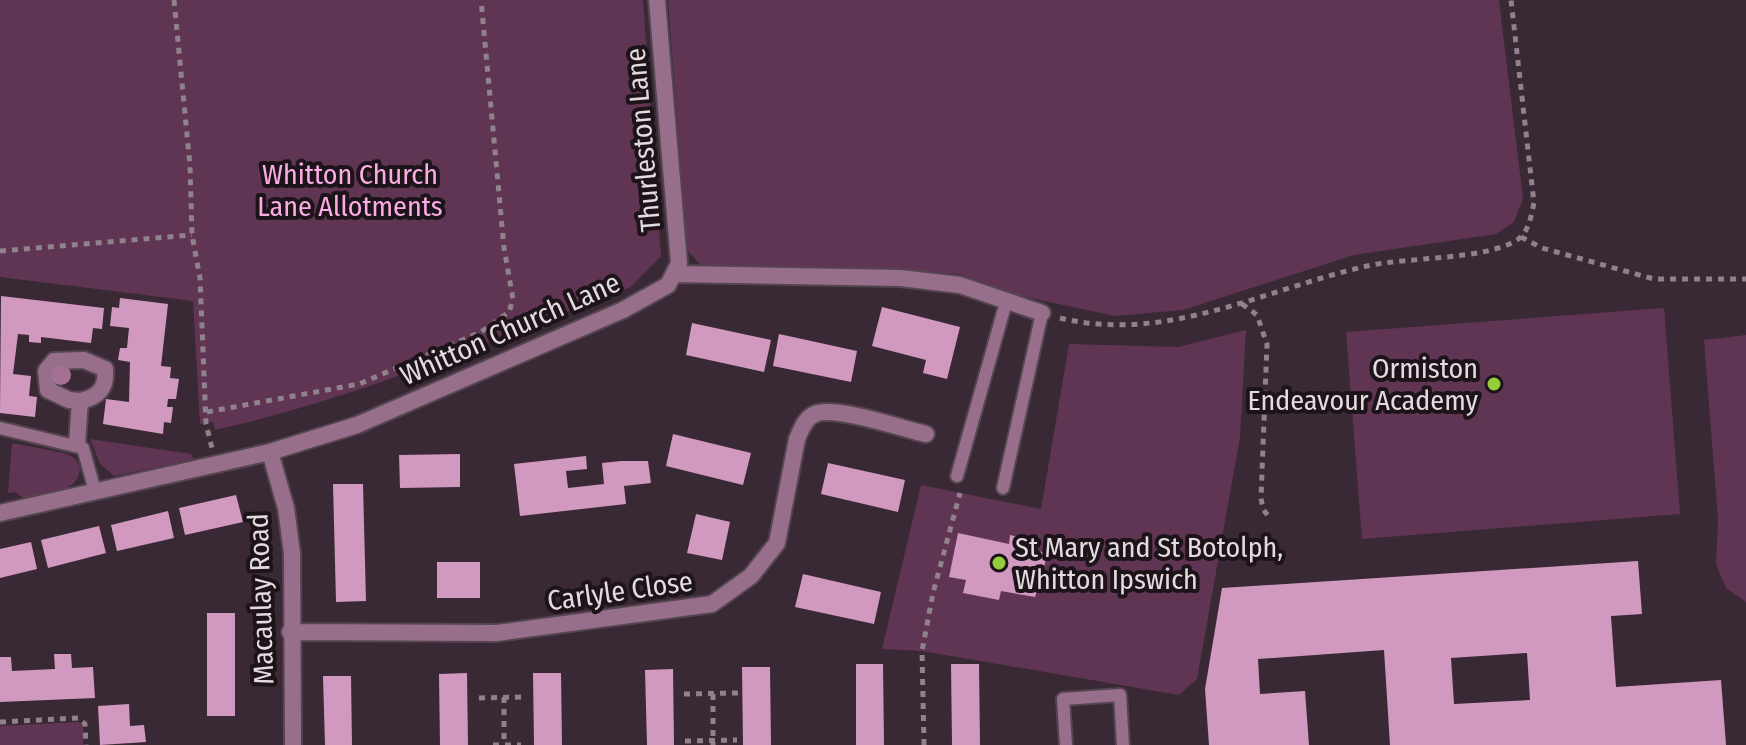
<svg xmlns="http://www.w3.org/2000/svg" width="1746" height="745" viewBox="0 0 1746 745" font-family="'Fira Sans Condensed',sans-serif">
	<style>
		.green { fill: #603554 }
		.building { fill: #d299c0; fill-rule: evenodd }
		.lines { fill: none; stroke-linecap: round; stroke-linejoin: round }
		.service-casing { stroke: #544550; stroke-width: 16 }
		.minor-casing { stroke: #544550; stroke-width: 20 }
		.path { stroke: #8f828b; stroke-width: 5; stroke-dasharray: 6 6; stroke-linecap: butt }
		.service { stroke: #986f8b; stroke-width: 12 }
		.minor { stroke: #986f8b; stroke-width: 16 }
		.tree { fill: #a47195 }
		.poi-dot { fill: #94cc3b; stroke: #1c1419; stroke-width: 3 }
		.labels { text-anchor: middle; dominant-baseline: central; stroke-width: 8; stroke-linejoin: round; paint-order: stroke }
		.street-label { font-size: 28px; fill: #e4dae1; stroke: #1c1419 }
		.park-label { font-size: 28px; fill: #fcace4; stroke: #1c1419 }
		.poi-label { font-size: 28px; fill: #e4dae1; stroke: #1c1419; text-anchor: end }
	</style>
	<rect width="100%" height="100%" fill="#392934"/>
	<path class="green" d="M0,0H643L661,256L631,287C494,339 359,398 215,430L213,422L200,424L193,301L0,277Z
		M668,0H1499L1523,199L1514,222L1496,234L1354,255L1183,310L1115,316L1021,296L959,274L831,267L705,269L687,250Z
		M1664,308L1680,514L1362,539L1346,332Z
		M1246,330L1240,437L1197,679L1179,695L922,651L882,649L921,485L1041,509L1069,344L1178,347Z
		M1746,335V602L1726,588L1716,564L1718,520L1704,340Z
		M90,439L191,454L194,460L114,476L100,464Z
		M12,443L64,453L75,458L80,467C79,494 46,494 25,499L15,492L8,493Z
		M78,722L83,726V745H0V726Z"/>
	<path class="building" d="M1,296L104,308L102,329L93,328L91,343L41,337V343L29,342V335L18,334L13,374L31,376L29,396L37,397L35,417L0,413Z
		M120,298L168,304L161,366L171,367L170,378L179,379L176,399H168L167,407H173L171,423L164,422L163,434L103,424L106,399L129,402L130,362L118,360L120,348H127L129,328L110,326L112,307L119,308Z
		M882,307L960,327L947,379L923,373L926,360L872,346Z
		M692,323L771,340L764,372L686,355Z
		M779,334L857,351L851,382L773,366Z
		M673,434L751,453L743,485L666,466Z
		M460,454V487L400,488L399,455Z
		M586,456L587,469L566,471L568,488L604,484L602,463L621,461H648L651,483L624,486L626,504L520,516L514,464Z
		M828,463L905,480L898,512L821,494Z
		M333,484H363L366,601L336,602Z
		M236,495L243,522L185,535L179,508Z
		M168,511L174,538L117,551L111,525Z
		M696,514L730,522L722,560L687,553Z
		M99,526L106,553L48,568L41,540Z
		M958,533L1009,544L1010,535L1029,539L1027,549L1048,553L1035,597L1001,591L999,600L963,593L966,580L949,577Z
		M31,542L37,569L0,578V549Z
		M1638,561L1642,614L1611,616L1616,687L1721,680L1726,745H1390L1384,650L1258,659L1260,694L1305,691L1309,745H1209L1205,689L1222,588ZM1527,653L1530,700L1454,704L1451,658Z
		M437,562H480V598H437Z
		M803,574L881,592L874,624L795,607Z
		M207,613H235V716H207Z
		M54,654H71L72,668L93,667L95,698L0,702V657H11L12,671L55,669Z
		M856,664H883L884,745H856Z
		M951,664H979L980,745H952Z
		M742,667H770L771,745H743Z
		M673,669L674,745H647L645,670Z
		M467,673L468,745H440L439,674Z
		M533,673H561L562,745H534Z
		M323,676H351L352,745H325Z
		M129,704L130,726L144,725L146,742L100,745L98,706Z"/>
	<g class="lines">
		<g class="service-casing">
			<path id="service" d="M0,428L83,448L95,491
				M957,476L1006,302
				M1003,488L1042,313
				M1066,745L1063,699L1120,695L1123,745"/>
		</g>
		<g class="minor-casing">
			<path id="minor" d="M675,274L900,278L960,285L1042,313
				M77,444L80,401C99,397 107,388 105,369L84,360L54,361L46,371L48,390L69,400L80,401
				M270,452L286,508L292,553L293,745
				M0,513L270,452L357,425L623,310L668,285L679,263L657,0
				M290,632L497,633L712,604L751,576L777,543L797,439C801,430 805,418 815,414C834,405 903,429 926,434"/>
		</g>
		<path class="path" d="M174,0L190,166L192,235L200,278L206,424L212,448
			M1521,237L1542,248L1654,279H1746
			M0,251L192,235
			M1242,304L1257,315L1267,344L1261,498L1263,509L1269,517
			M1060,318C1167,344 1265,289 1367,266C1406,257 1486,260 1517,240C1529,232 1531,216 1534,203L1511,0
			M207,412L359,384L481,332L509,312L513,299L504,248L481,0
			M684,694L738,693
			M713,694V745
			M504,697V745
			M479,698L524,697
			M0,722L78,718L85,724L86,745
			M685,741L737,740
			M493,745H521
			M924,745L922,651L933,593L960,493"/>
		<use href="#service" class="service"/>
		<use href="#minor" class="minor"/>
	</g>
	<circle class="tree" cx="61" cy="375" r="10"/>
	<g class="poi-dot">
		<circle cx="1494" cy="384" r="8"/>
		<circle cx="999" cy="563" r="8"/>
	</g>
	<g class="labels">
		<g class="street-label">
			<text transform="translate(643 140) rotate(-95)">Thurleston Lane</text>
			<text transform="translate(510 329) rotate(-24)">Whitton Church Lane</text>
			<text transform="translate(620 591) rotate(-8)">Carlyle Close</text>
			<text transform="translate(261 599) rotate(-92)">Macaulay Road</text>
		</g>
		<g class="park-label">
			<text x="350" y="174">Whitton Church<tspan x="350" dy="32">Lane Allotments</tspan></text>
		</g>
		<g class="poi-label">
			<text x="1478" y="368">Ormiston<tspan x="1478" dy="32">Endeavour Academy</tspan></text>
			<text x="1015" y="547" text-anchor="start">St Mary and St Botolph,<tspan x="1015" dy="32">Whitton Ipswich</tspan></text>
		</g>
	</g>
</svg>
